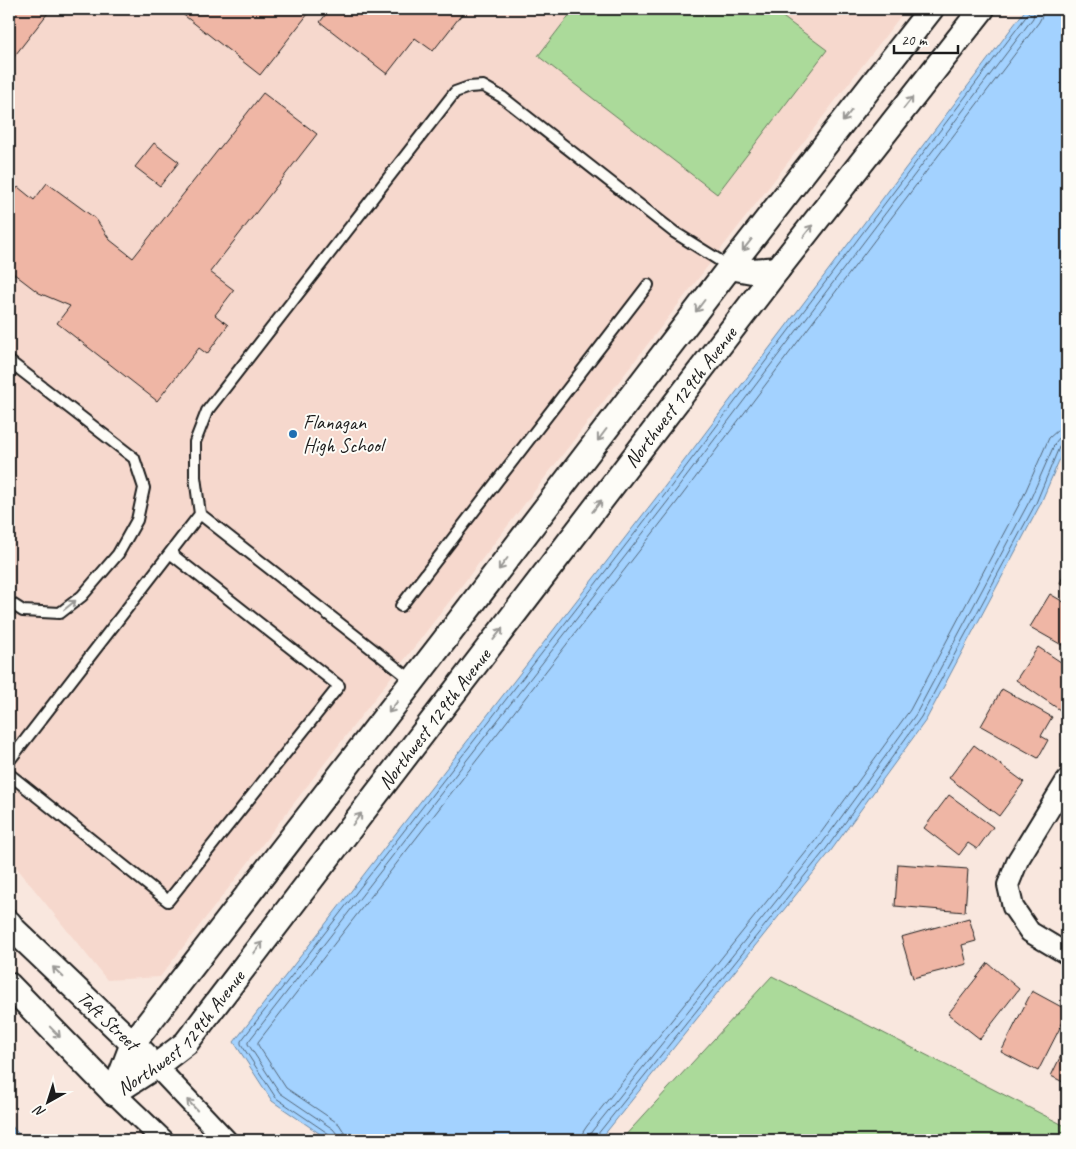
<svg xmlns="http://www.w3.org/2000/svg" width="1076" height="1149" viewBox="0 0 1076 1149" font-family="Caveat,sans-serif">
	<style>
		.built { fill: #f6d8cd }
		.green { fill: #abda9a; stroke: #647b5b }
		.water { fill: #a3d2ff; stroke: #6d89a4 }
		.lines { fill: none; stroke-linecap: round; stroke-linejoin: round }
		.shore { stroke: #526577; stroke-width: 1 }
		.building { fill: #efb6a5; stroke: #1c1c1c }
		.service-casing { stroke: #1c1c1c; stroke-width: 14 }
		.minor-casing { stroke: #1c1c1c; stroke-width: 24 }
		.tertiary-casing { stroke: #1c1c1c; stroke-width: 28 }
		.service { stroke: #fdfcf7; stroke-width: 10 }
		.minor { stroke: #fdfcf7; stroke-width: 20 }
		.tertiary { stroke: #fdfcf7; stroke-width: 24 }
		.oneway { stroke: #989794 }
		.poi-dot { fill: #1f6fb2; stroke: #fdfcf7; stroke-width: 2 }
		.labels { text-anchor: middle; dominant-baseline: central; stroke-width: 4; stroke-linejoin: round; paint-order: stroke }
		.street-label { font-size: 20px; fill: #1c1c1c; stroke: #fdfcf7 }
		.poi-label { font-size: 20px; fill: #1c1c1c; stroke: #fdfcf7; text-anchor: start }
	</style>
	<rect width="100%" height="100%" fill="#f9e7de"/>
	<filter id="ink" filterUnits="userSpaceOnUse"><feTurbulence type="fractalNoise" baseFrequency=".02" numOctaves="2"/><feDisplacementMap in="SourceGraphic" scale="10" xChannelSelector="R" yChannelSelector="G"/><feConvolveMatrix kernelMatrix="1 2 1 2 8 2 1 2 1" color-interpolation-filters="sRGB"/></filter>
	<g filter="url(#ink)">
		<path class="built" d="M9,9H906L160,977L107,980L9,858Z"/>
		<path class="green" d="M574,9H772L827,50L717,194L538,56Z
			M772,976L1067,1127V1140H621Z"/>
		<path class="water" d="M1026,9H1067V442L1040,505L926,720L830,852L600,1140H329L272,1101L234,1042L659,494Z
			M9,1123L24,1140H9Z"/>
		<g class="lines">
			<path class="shore" d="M331,1140V1137L329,1134L276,1098L241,1044V1041L663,497L1028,14L1029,9
				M338,1140L337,1134L333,1129L280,1093L248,1044V1042L668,501L1033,18L1035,9
				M345,1140L344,1132L339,1124L286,1088L258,1045V1042L674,506L1039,22L1042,16L1043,9
				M582,1140L583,1132L587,1126L815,841L910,710L1023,497L1049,438L1058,430L1067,428
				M590,1140V1135L592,1131L821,845L916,714L1030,500L1055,443L1060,437L1067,436
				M596,1140L597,1135L826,849L921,717L1036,503L1060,445L1063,442H1067"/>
		</g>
		<path class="building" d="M9,9H51L9,63Z
			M176,9H302L308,14L260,75Z
			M330,9H466L433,51L415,38L387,74L320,22Z
			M263,93L317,134L210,272L234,290L215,315L228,325L207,354L199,348L157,401L57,323L70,306L39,293L9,270V199L18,187L34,200L47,183L96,219L110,240L133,258Z
			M154,143L179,162L160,186L135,167Z
			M1067,567V587L1060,583Z
			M1050,594L1067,604V648L1030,627Z
			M1038,647L1067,666V705L1063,712L1016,680Z
			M1002,689L1052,717L1041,736L1048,740L1038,758L981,726Z
			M974,745L1024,782L999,816L949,778Z
			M949,795L993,827L977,849L968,843L959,855L924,828Z
			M898,864L968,869L965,912L895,906Z
			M1067,891V911L1060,907Z
			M969,918L976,941L962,945L967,964L913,978L901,937Z
			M988,963L1019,989L980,1039L948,1014Z
			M1032,991L1067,1010V1014L1038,1071L1001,1052Z
			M1067,1043V1084L1051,1076Z"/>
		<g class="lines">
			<g class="service-casing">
				<path id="service" d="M9,361L134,458L144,488L137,520L118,554L82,596L60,613L23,611L9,602
					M9,373L15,366
					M401,606L648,285
					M413,681L200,514L195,477V442L207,411L455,92L469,87L483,86L502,97L674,232L730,267
					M9,761L200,514
					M9,774L168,901L339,686L170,553"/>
			</g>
			<g class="minor-casing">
				<path id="minor" d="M1067,780L1018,860L1008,885L1013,907L1030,932L1067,954
					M156,1066L226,1140
					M114,1093L163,1140"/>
			</g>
			<g class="tertiary-casing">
				<g id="tertiary">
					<path d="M730,267L752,271L778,269"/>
					<path id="s1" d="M9,923L14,930L144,1054"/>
					<path d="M9,985L114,1093"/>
					<path id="s2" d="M114,1093L156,1066L186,1043L778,269L982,9"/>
					<path d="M114,1093L133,1043L443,642L730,267L931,9"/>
				</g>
			</g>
			<use href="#service" class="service"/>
			<use href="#minor" class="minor"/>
			<use href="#tertiary" class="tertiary"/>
		</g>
		<defs><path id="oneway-shaft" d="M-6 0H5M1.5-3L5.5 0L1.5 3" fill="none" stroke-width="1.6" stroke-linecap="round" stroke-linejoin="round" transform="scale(1.25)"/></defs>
		<g class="oneway">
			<use href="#oneway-shaft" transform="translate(908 103) rotate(-52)"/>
			<use href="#oneway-shaft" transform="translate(847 116) rotate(128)"/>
			<use href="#oneway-shaft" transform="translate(808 231) rotate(-52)"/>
			<use href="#oneway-shaft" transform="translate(747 245) rotate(128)"/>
			<use href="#oneway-shaft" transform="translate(700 306) rotate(127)"/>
			<use href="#oneway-shaft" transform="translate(602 435) rotate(127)"/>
			<use href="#oneway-shaft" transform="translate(597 506) rotate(-52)"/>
			<use href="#oneway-shaft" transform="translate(503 564) rotate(127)"/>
			<use href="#oneway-shaft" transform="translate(70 605) rotate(-39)"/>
			<use href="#oneway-shaft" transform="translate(498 634) rotate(-52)"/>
			<use href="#oneway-shaft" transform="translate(393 707) rotate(128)"/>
			<use href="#oneway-shaft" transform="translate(357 819) rotate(-53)"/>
			<use href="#oneway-shaft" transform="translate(258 948) rotate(-53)"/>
			<use href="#oneway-shaft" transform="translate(58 972) rotate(-136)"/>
			<use href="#oneway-shaft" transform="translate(55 1032) rotate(46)"/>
			<use href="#oneway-shaft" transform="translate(192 1105) rotate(-133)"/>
		</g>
	</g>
	<circle class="poi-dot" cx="293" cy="434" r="5"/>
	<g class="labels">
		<g class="street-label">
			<text stroke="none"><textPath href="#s2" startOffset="901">Northwest 129th Avenue</textPath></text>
			<text stroke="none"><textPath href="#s2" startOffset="496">Northwest 129th Avenue</textPath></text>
			<text stroke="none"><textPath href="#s1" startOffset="139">Taft Street</textPath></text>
			<text stroke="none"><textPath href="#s2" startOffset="91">Northwest 129th Avenue</textPath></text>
		</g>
		<g class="poi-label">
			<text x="303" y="422">Flanagan<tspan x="303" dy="23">High School</tspan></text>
		</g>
	</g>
	<rect width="1076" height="1149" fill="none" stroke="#fdfcf7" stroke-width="30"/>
	<rect x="15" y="15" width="1046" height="1119" fill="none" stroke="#1c1c1c" stroke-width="2" filter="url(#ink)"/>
	<g transform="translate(48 1102) rotate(219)" stroke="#fdfcf7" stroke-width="4" paint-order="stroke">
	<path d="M0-4L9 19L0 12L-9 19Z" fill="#1c1c1c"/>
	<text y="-8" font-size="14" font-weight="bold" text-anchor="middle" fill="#1c1c1c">N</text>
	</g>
	<path d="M894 45v8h64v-8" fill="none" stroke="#1c1c1c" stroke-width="2.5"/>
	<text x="901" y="45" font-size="15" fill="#1c1c1c" stroke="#fdfcf7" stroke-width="4" paint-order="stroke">20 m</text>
</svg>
